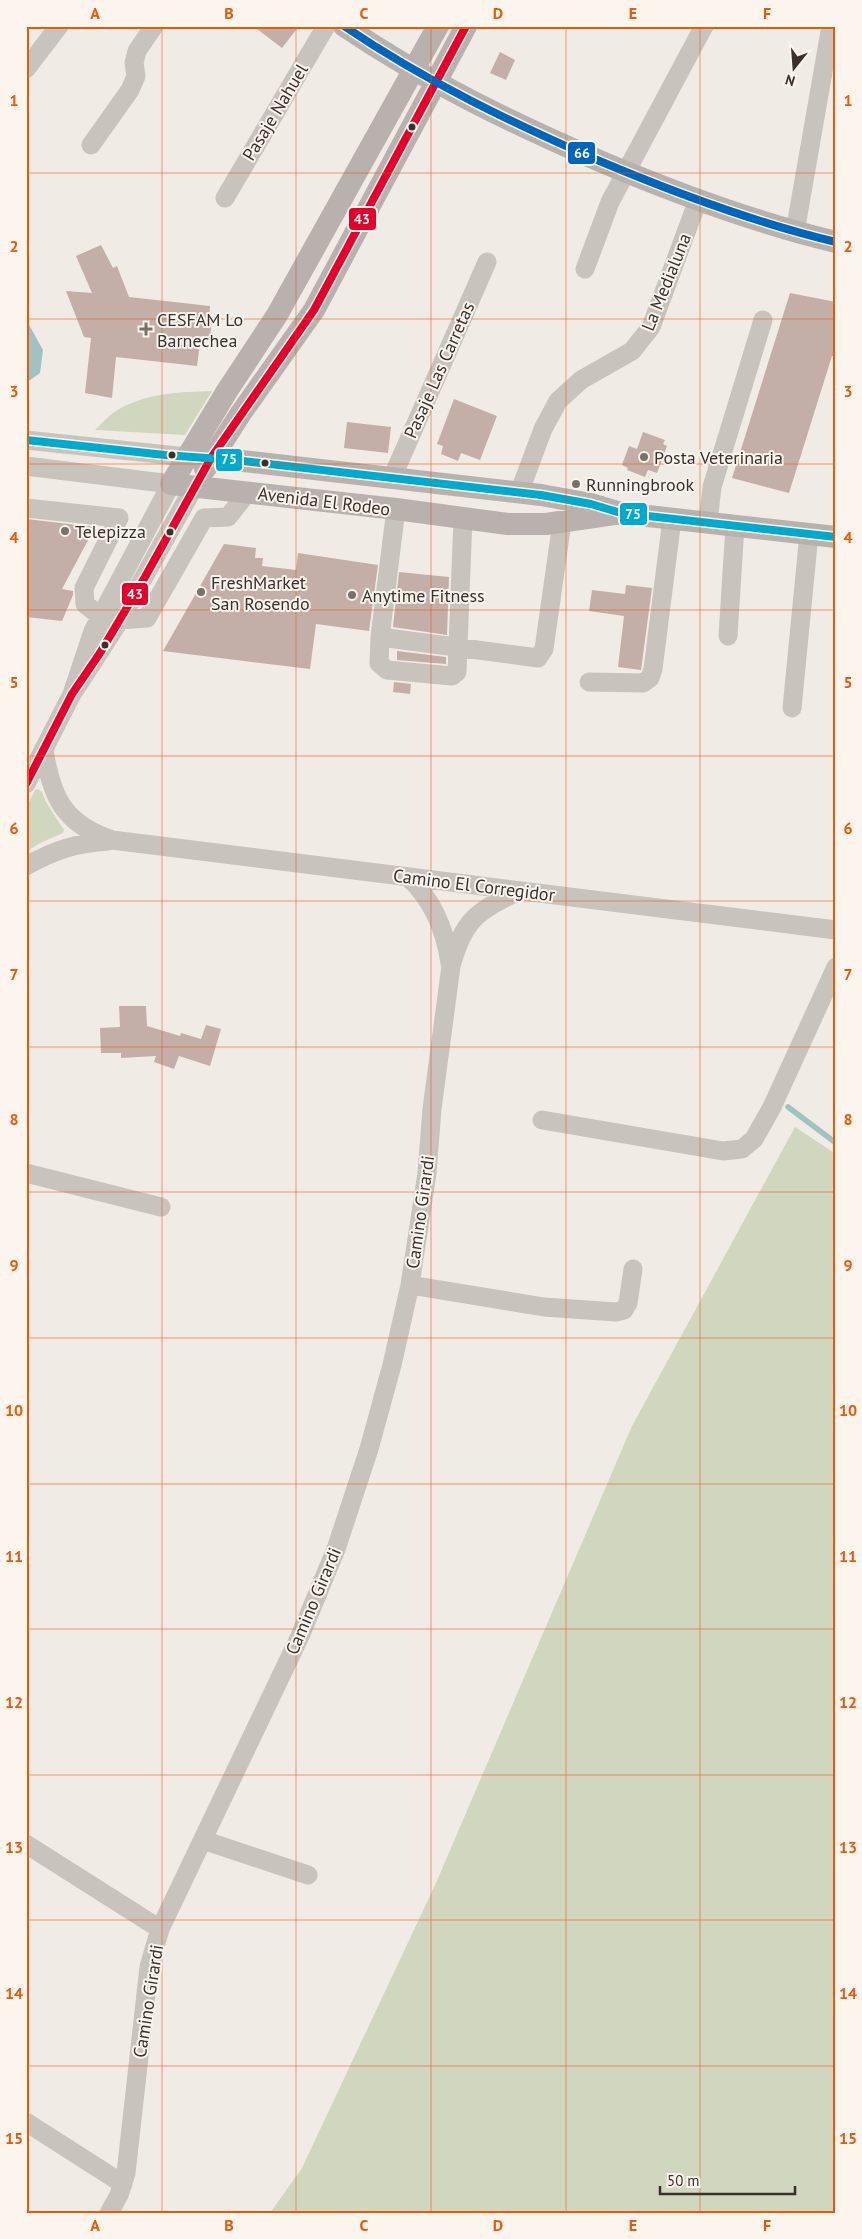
<svg xmlns="http://www.w3.org/2000/svg" width="862" height="2239" viewBox="0 0 862 2239" font-family="'PT Sans',sans-serif">
	<style>
		.green { fill: #d1d6bf }
		.water { fill: #a1c2c1 }
		.lines { fill: none; stroke-linecap: round; stroke-linejoin: round }
		.stream { stroke: #a1c2c1; stroke-width: 5.5 }
		.building { fill: #c3afa7 }
		.minor { stroke: #c9c3be; stroke-width: 19 }
		.major { stroke: #b8b1ad; stroke-width: 22 }
		.bus-1-casing { stroke: #fbf5ee; stroke-width: 11 }
		.bus-2-casing { stroke: #fbf5ee; stroke-width: 11 }
		.bus-3-casing { stroke: #fbf5ee; stroke-width: 11 }
		.bus-1 { stroke: #e4002b; stroke-width: 8 }
		.bus-2 { stroke: #00a9ce; stroke-width: 8 }
		.bus-3 { stroke: #0065bd; stroke-width: 8 }
		.grid { fill: none; stroke: #e8590c; stroke-width: 1; stroke-opacity: 0.55 }
		.bus-dot { fill: #3b302b; stroke: #fbf5ee; stroke-width: 2 }
		.poi-dot { fill: #7a716c; stroke: #fbf5ee; stroke-width: 2 }
		.labels { text-anchor: middle; dominant-baseline: central; stroke-width: 4; stroke-linejoin: round; paint-order: stroke }
		.street-label { font-size: 18px; fill: #3b302b; stroke: #fbf5ee }
		.poi-label { font-size: 18px; fill: #3b302b; stroke: #fbf5ee; text-anchor: start }
		.line-badge { stroke: #fbf5ee; stroke-width: 2 }
		.badge-label { font-size: 14px; text-anchor: middle; font-weight: bold; fill: #fff }
		.neatline { fill: none; stroke: #e8590c; stroke-width: 2 }
		.grid-label { font-size: 16px; text-anchor: middle; font-weight: bold; fill: #e8590c }
	</style>
	<rect width="100%" height="100%" fill="#f0ebe5"/>
	<path class="green" d="M212,391L185,435L95,430C101,424 108,416 116,411C145,393 179,392 212,391Z
		M38,789L42,792L46,802L64,830L63,833L40,843L26,852V808L35,790Z
		M795,1127L836,1154V2213H270L302,2168L436,1883L632,1426Z"/>
	<path class="water" d="M26,311L28,323L43,350L40,373L26,383Z"/>
	<g class="lines">
		<path class="stream" d="M788,1107L836,1143"/>
	</g>
	<path class="building" d="M253,26H299L282,48Z
		M500,52L515,60L506,80L490,73Z
		M101,245L113,268L117,266L129,297L210,306L209,321H212L210,337L201,336L197,366L116,357L112,398L85,393L91,338L84,337L66,291L92,293L76,256Z
		M790,293L836,302V357L832,356L789,493L732,478Z
		M454,399L497,416L480,460L461,453L458,461L441,454L443,446L437,444Z
		M347,422L391,427L388,453L344,448Z
		M643,432L665,440L663,444L667,446L657,473L648,470L645,477L627,470L628,468L622,465L629,446L637,449Z
		M26,519L95,527L62,589L73,591V595L62,621L26,617Z
		M224,544L256,548L255,558H263L262,566L296,570L298,553L378,565L369,631L316,624L310,669L163,651Z
		M399,572L449,577L447,635L393,627Z
		M626,585L652,588L641,670L618,667L624,616L589,611L592,590L625,594Z
		M397,651L446,657V664L397,660Z
		M394,682L411,684L410,694L393,692Z
		M119,1006H146L147,1026L180,1036L181,1033L201,1039L206,1025L221,1029L210,1066L179,1056L174,1069L154,1062L156,1056L121,1058V1053H101L100,1028L120,1027Z"/>
	<g class="lines">
		<path class="minor" d="M26,69L59,26
			M91,145L130,90L136,76L134,63L137,51L154,26
			M225,198L326,26
			M795,232L831,26
			M585,269L610,202L704,26
			M26,440L187,457
			M26,466L171,484L93,631L72,694
			M392,478L487,262
			M519,493L543,429L558,401L581,380L632,351L651,327L698,200
			M26,508L119,518L84,588L85,604L100,616
			M396,509L380,637L538,658L544,649L562,522
			M708,523L712,487L763,320
			M120,620L147,618L204,518L228,517L248,492
			M728,636L735,526
			M380,637L379,663L387,670L452,676L457,672L463,518
			M589,682L643,683L650,678L653,669L672,519
			M792,708L809,534
			M44,749C51,797 64,824 112,840L836,930
			M26,784L72,694L120,620L194,487
			M26,866C55,850 76,843 108,841
			M408,877C433,900 445,929 450,963
			M542,1120L723,1151L742,1149L754,1139L772,1107L836,967
			M26,1173L161,1207
			M410,1285L544,1307L616,1312L624,1310L628,1303L633,1269
			M203,1840L308,1875
			M26,1844L160,1929
			M26,2122L123,2184
			M109,2213L119,2195L126,2173L149,1967L160,1929L300,1636L336,1549L369,1449L392,1365L410,1285L427,1173L432,1109L451,966C464,919 476,912 519,891"/>
		<path class="major" d="M344,26C425,81 512,123 602,162C678,194 756,223 836,242
			M438,26L277,315L227,391L171,484L396,509L508,524H546L621,513
			M187,457L234,460L541,495L591,504L621,513L836,537
			M205,469L241,413L314,310L466,26"/>
		<g class="bus-1-casing">
			<path id="bus-1" d="M26,784L72,694L100,653L145,577L211,458L314,310L466,26"/>
		</g>
		<g class="bus-2-casing">
			<path id="bus-2" d="M26,440L165,455L234,460L541,495L591,504L621,513L836,537"/>
		</g>
		<g class="bus-3-casing">
			<path id="bus-3" d="M344,26C425,81 512,123 602,162C678,194 756,223 836,242"/>
		</g>
		<use href="#bus-1" class="bus-1"/>
		<use href="#bus-2" class="bus-2"/>
		<use href="#bus-3" class="bus-3"/>
	</g>
	<path class="grid" d="M162,26V2213M296,26V2213M431,26V2213M566,26V2213M700,26V2213M26,173H836M26,319H836M26,464H836M26,610H836M26,756H836M26,901H836M26,1047H836M26,1192H836M26,1338H836M26,1484H836M26,1629H836M26,1775H836M26,1920H836M26,2066H836"/>
	<g class="bus-dot">
		<circle cx="412" cy="127" r="4.5"/>
		<circle cx="172" cy="455" r="4.5"/>
		<circle cx="265" cy="463" r="4.5"/>
		<circle cx="170" cy="532" r="4.5"/>
		<circle cx="105" cy="645" r="4.5"/>
	</g>
	<g class="poi-dot">
		<path d="M143.5 321.5h5v5h5v5h-5v5h-5v-5h-5v-5h5z"/>
		<circle cx="644" cy="457" r="5"/>
		<circle cx="576" cy="484" r="5"/>
		<circle cx="65" cy="531" r="5"/>
		<circle cx="201" cy="592" r="5"/>
		<circle cx="352" cy="595" r="5"/>
	</g>
	<g class="labels">
		<g class="street-label">
			<text transform="translate(275 112) rotate(-59)">Pasaje Nahuel</text>
			<text transform="translate(666 282) rotate(-68)">La Medialuna</text>
			<text transform="translate(439 370) rotate(-66)">Pasaje Las Carretas</text>
			<text transform="translate(324 501) rotate(7)">Avenida El Rodeo</text>
			<text transform="translate(474 885) rotate(7)">Camino El Corregidor</text>
			<text transform="translate(420 1212) rotate(-82)">Camino Girardi</text>
			<text transform="translate(313 1601) rotate(-67)">Camino Girardi</text>
			<text transform="translate(148 2001) rotate(-81)">Camino Girardi</text>
		</g>
		<g class="poi-label">
			<text x="157" y="319">CESFAM Lo<tspan x="157" dy="21">Barnechea</tspan></text>
			<text x="654" y="457">Posta Veterinaria</text>
			<text x="586" y="484">Runningbrook</text>
			<text x="75" y="531">Telepizza</text>
			<text x="211" y="582">FreshMarket<tspan x="211" dy="21">San Rosendo</tspan></text>
			<text x="362" y="595">Anytime Fitness</text>
		</g>
	</g>
	<g class="line-badge">
		<rect x="567" y="141" width="29" height="24" rx="5" fill="#0065bd"/>
		<rect x="348" y="207" width="29" height="24" rx="5" fill="#e4002b"/>
		<rect x="215" y="448" width="28" height="24" rx="5" fill="#00a9ce"/>
		<rect x="619" y="502" width="29" height="24" rx="5" fill="#00a9ce"/>
		<rect x="121" y="582" width="28" height="24" rx="5" fill="#e4002b"/>
	</g>
	<g class="badge-label">
		<text x="582" y="158">66</text>
		<text x="362" y="224">43</text>
		<text x="229" y="464">75</text>
		<text x="633" y="519">75</text>
		<text x="135" y="599">43</text>
	</g>
	<rect width="862" height="2239" fill="none" stroke="#fbf5ee" stroke-width="55"/>
	<g transform="translate(794 68) rotate(197)" stroke="#fbf5ee" stroke-width="4" paint-order="stroke">
	<path d="M0-4L9 19L0 12L-9 19Z" fill="#3b302b"/>
	<text y="-8" font-size="14" font-weight="bold" text-anchor="middle" fill="#3b302b">N</text>
	</g>
	<path d="M660 2186v8h135v-8" fill="none" stroke="#3b302b" stroke-width="2.5"/>
	<text x="667" y="2186" font-size="15" fill="#3b302b" stroke="#fbf5ee" stroke-width="4" paint-order="stroke">50 m</text>
	<rect x="28" y="28" width="806" height="2184" class="neatline"/>
	<g class="grid-label">
		<text x="95" y="19">A</text>
		<text x="229" y="19">B</text>
		<text x="364" y="19">C</text>
		<text x="498" y="19">D</text>
		<text x="633" y="19">E</text>
		<text x="767" y="19">F</text>
		<text x="14" y="106">1</text>
		<text x="848" y="106">1</text>
		<text x="14" y="252">2</text>
		<text x="848" y="252">2</text>
		<text x="14" y="397">3</text>
		<text x="848" y="397">3</text>
		<text x="14" y="543">4</text>
		<text x="848" y="543">4</text>
		<text x="14" y="688">5</text>
		<text x="848" y="688">5</text>
		<text x="14" y="834">6</text>
		<text x="848" y="834">6</text>
		<text x="14" y="980">7</text>
		<text x="848" y="980">7</text>
		<text x="14" y="1125">8</text>
		<text x="848" y="1125">8</text>
		<text x="14" y="1271">9</text>
		<text x="848" y="1271">9</text>
		<text x="14" y="1416">10</text>
		<text x="848" y="1416">10</text>
		<text x="14" y="1562">11</text>
		<text x="848" y="1562">11</text>
		<text x="14" y="1708">12</text>
		<text x="848" y="1708">12</text>
		<text x="14" y="1853">13</text>
		<text x="848" y="1853">13</text>
		<text x="14" y="1999">14</text>
		<text x="848" y="1999">14</text>
		<text x="14" y="2144">15</text>
		<text x="848" y="2144">15</text>
		<text x="95" y="2231">A</text>
		<text x="229" y="2231">B</text>
		<text x="364" y="2231">C</text>
		<text x="498" y="2231">D</text>
		<text x="633" y="2231">E</text>
		<text x="767" y="2231">F</text>
	</g>
</svg>
